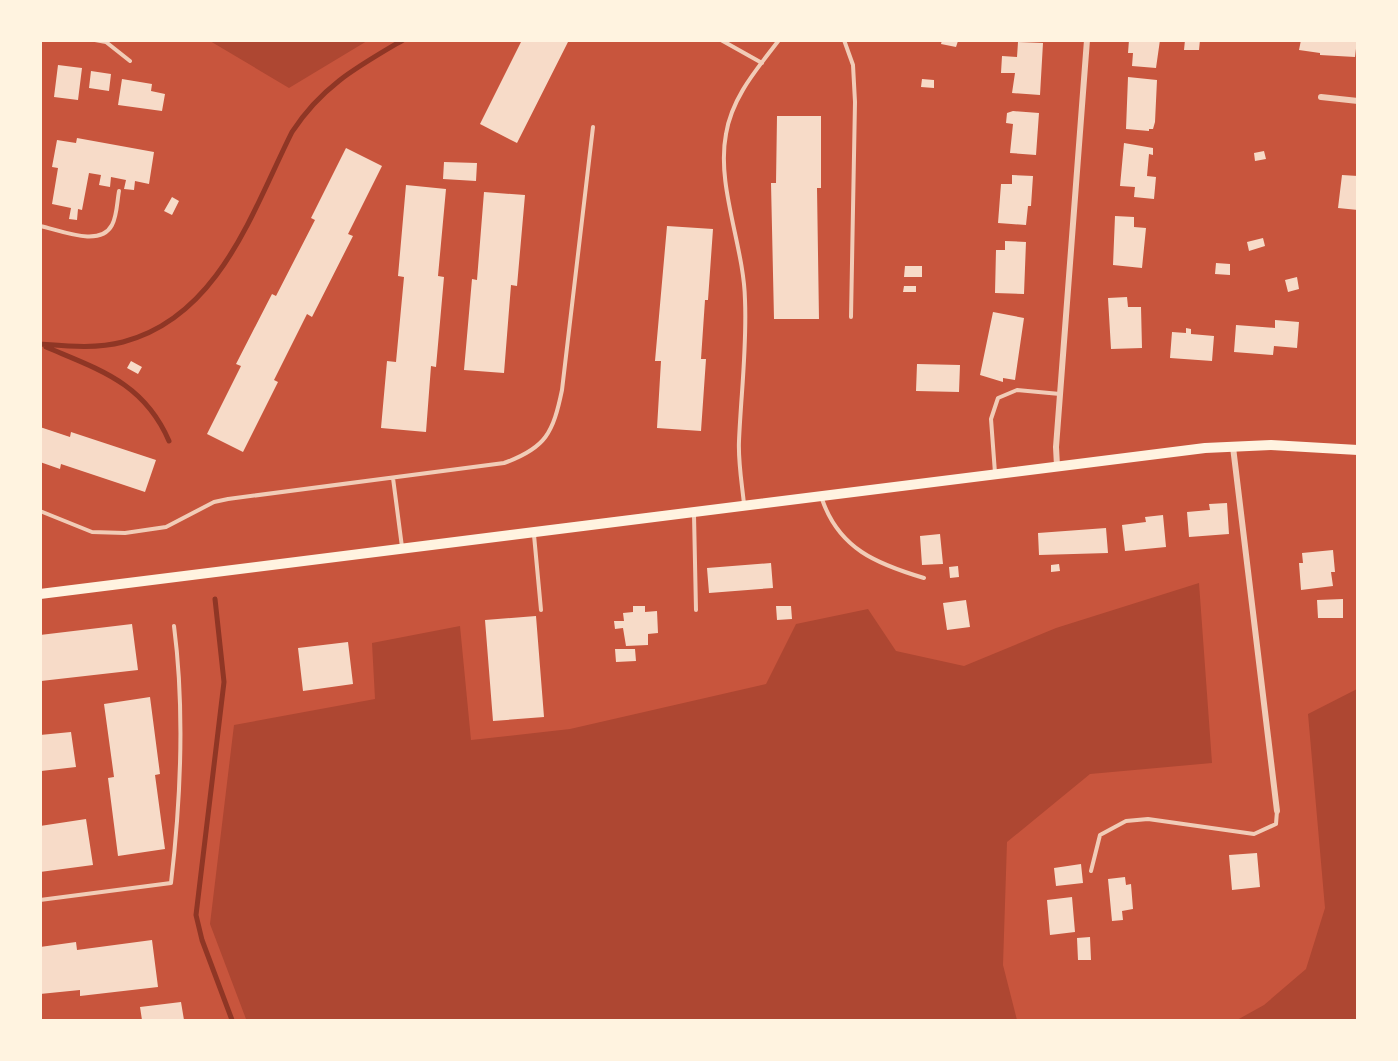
<svg xmlns="http://www.w3.org/2000/svg" width="1398" height="1061" viewBox="0 0 1398 1061" font-family="Quicksand,sans-serif">
	<style>
		.green { fill: #ae4732 }
		.lines { fill: none; stroke-linecap: round; stroke-linejoin: round }
		.stream { stroke: #8f3625; stroke-width: 5 }
		.building { fill: #f7dbc8 }
		.service { stroke: #f1ccb7; stroke-width: 4 }
		.minor { stroke: #f1ccb7; stroke-width: 6 }
		.secondary { stroke: #fff3e0; stroke-width: 10 }
	</style>
	<rect width="100%" height="100%" fill="#c8553d"/>
	<path class="green" d="M210,41H367L289,88Z
		M1199,583L1212,763L1090,774L1007,842L1003,965L1017,1020L246,1019L210,924L234,725L375,699L372,643L460,626L471,740L570,729L766,684L796,624L868,609L896,651L964,666L1056,628Z
		M1357,689V1020H1237L1264,1005L1306,969L1325,908L1308,714Z"/>
	<g class="lines">
		<path class="stream" d="M40,344C67,346 96,349 123,342C219,317 252,212 292,132C322,86 357,67 403,40
			M46,347C100,370 144,383 169,441
			M215,599L224,682L196,915L202,940L232,1020"/>
	</g>
	<path class="building" d="M522,40H569L517,143L480,124Z
		M942,40H956L958,41L956,47L941,44Z
		M1129,40H1160L1156,68L1132,66L1133,53H1128Z
		M1185,40H1200L1199,50H1184Z
		M1301,40H1357L1355,57L1320,55V53L1299,50Z
		M1018,42L1043,43L1040,95L1012,93L1015,73H1001L1002,56L1017,57Z
		M58,65L82,68L78,100L54,97Z
		M91,71L111,74L109,91L89,88Z
		M1128,77L1157,80L1155,122L1153,129H1149V131L1126,129Z
		M122,79L152,84L151,91L165,94L162,111L118,105Z
		M922,79L934,80V88L921,87Z
		M1013,111L1039,113L1036,155L1010,153L1013,124L1006,123L1007,113Z
		M777,116H821V188H817L819,319H774L771,183H776Z
		M77,138L154,152L149,184L135,181L134,190L124,189L126,180L111,177L110,187L99,185L101,175L89,173L82,210L78,209L77,220L69,219L71,208L52,204L58,168L52,167L57,140L76,143Z
		M1124,143L1153,148V155L1149,154L1147,176L1156,177L1154,199L1134,197L1135,187L1120,186Z
		M346,148L382,166L348,234L353,236L312,317L307,314L274,380L278,382L243,452L207,434L241,366L236,364L272,294L276,296L315,220L311,218Z
		M1264,151L1266,159L1255,161L1254,153Z
		M444,162L477,163L476,181L443,179Z
		M1012,175L1033,176L1031,206H1028L1026,225L998,223L1001,184H1012Z
		M1342,175L1358,176V210L1338,208Z
		M406,185L446,189L438,276L444,277L436,367L431,366L426,432L381,428L387,361L396,362L404,277L398,276Z
		M484,192L525,195L517,286L511,285L504,373L464,370L472,279L477,280Z
		M172,197L179,201L172,215L164,211Z
		M1115,216L1134,217V227L1146,228L1142,268L1113,265Z
		M667,226L713,229L708,300H705L701,359H706L701,431L657,428L661,361H655Z
		M1263,238L1265,246L1249,251L1247,242Z
		M1005,241L1026,242L1024,294L995,293L996,250H1005Z
		M1216,263L1230,264V275L1215,274Z
		M905,266H922V277H904Z
		M1297,277L1299,289L1288,292L1285,280Z
		M904,286H916V292H903Z
		M1127,297L1128,307H1141L1142,348L1111,349L1108,298Z
		M993,312L1024,318L1015,380L1003,378V382L980,375Z
		M1275,320L1299,322L1297,348L1274,346L1273,355L1234,352L1236,325L1275,328Z
		M1186,328L1191,329V334L1214,336L1212,361L1170,358L1172,332L1186,333Z
		M131,361L142,367L138,374L127,368Z
		M917,364L960,365L959,392L916,391Z
		M40,427L70,437L71,432L156,460L145,492L61,464L60,469L40,462Z
		M1227,503L1229,534L1189,537L1187,512L1210,510L1209,504Z
		M1163,515L1166,547L1125,551L1122,525L1146,522L1145,517Z
		M1106,528L1108,553L1039,555L1038,533Z
		M940,534L943,564L922,565L920,536Z
		M1333,550L1335,572H1331L1333,586L1301,590L1299,563H1303L1302,553Z
		M771,563L773,588L709,593L707,568Z
		M1059,564L1060,571L1051,572V565Z
		M958,566L959,577L950,578L949,567Z
		M1343,599V618H1318L1317,600Z
		M966,600L970,627L947,630L943,603Z
		M633,606H645V612L657,611L658,633L648,634V645L626,646L623,628L615,629L614,621H624L623,613L633,612Z
		M776,606H791L792,619L777,620Z
		M536,616L544,717L493,721L485,620Z
		M132,624L138,670L41,681L40,635Z
		M348,642L353,684L303,691L298,648Z
		M615,649H635L636,661L616,662Z
		M150,697L160,774L155,775L165,849L118,856L108,778L114,777L104,704Z
		M71,732L76,767L41,771L40,735Z
		M86,819L93,865L40,872V826Z
		M1257,853L1260,887L1232,890L1229,855Z
		M1081,864L1083,883L1056,886L1054,868Z
		M1125,877L1126,885L1131,884L1133,909L1122,911L1123,920L1112,921L1108,879Z
		M1072,897L1075,932L1050,935L1047,900Z
		M1090,937L1091,960H1078L1077,938Z
		M152,940L158,987L80,996V990L40,994V947L76,942L77,950Z
		M181,1002L184,1020H142L140,1007Z"/>
	<g class="lines">
		<path class="service" d="M95,40L106,42L130,61
			M721,40L762,63
			M844,40L853,65L855,102L851,317
			M40,226C60,230 100,248 112,225C117,216 117,202 119,191
			M995,473L991,419L998,398L1017,390L1060,394
			M393,478L402,547
			M822,499C839,549 877,564 924,578
			M744,504C742,484 738,462 739,441C741,394 747,348 745,300C744,246 716,186 726,134C732,97 757,69 779,40
			M40,511L92,532L125,533L166,527L214,502L228,499L504,463C546,448 553,433 562,390L593,127
			M694,515L696,610
			M534,535L541,610
			M1091,871L1100,835L1126,821L1148,819L1254,834L1276,824L1277,811
			M40,900L171,883C181,798 185,711 174,626"/>
		<path class="minor" d="M1321,97L1358,101
			M1233,447L1277,811
			M1057,466L1056,447L1087,40"/>
		<path class="secondary" d="M40,594L1205,448L1271,445L1358,450"/>
	</g>
	<rect width="1398" height="1061" fill="none" stroke="#fff3e0" stroke-width="84"/>
</svg>
